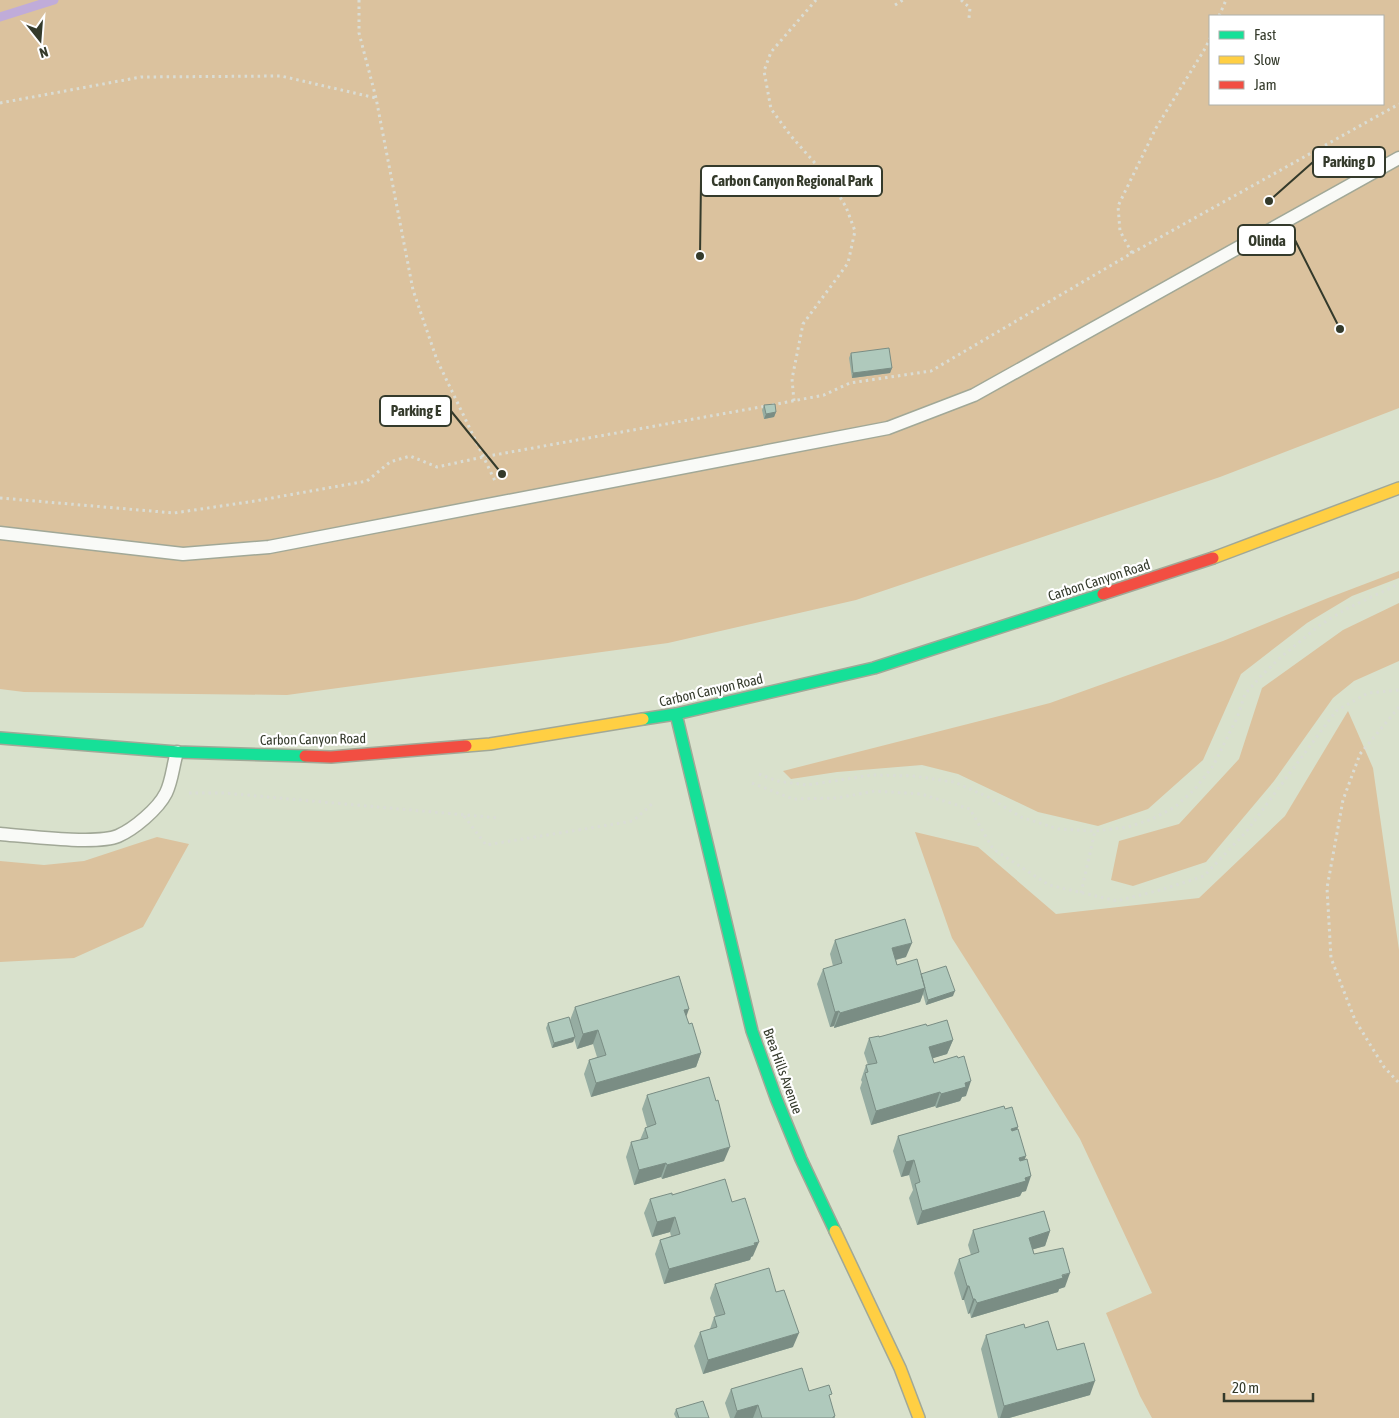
<svg xmlns="http://www.w3.org/2000/svg" width="1399" height="1418" viewBox="0 0 1399 1418" font-family="'Asap Condensed',sans-serif">
	<style>
		.green { fill: #dbc29e; fill-rule: evenodd }
		.lines { fill: none; stroke-linecap: round; stroke-linejoin: round }
		.stream { stroke: #c0acd9; stroke-width: 9 }
		.lane-casing { stroke: #a1a897; stroke-width: 15 }
		.fast-casing { stroke: #a1a897; stroke-width: 14 }
		.slow-casing { stroke: #a1a897; stroke-width: 14 }
		.jam-casing { stroke: #a1a897; stroke-width: 14 }
		.path { stroke: #daddd5; stroke-width: 3; stroke-dasharray: 2.5 4; stroke-linecap: butt }
		.lane { stroke: #f9faf7; stroke-width: 12 }
		.fast { stroke: #16e098; stroke-width: 11 }
		.slow { stroke: #ffcf43; stroke-width: 11 }
		.jam { stroke: #f24e42; stroke-width: 11 }
		.wall { fill: #96ada2 }
		.shaded-wall { fill: #7a8d84 }
		.building { fill: #afc9bc; stroke: #7a8d84 }
		.labels { text-anchor: middle; dominant-baseline: central; stroke-width: 4.5; stroke-linejoin: round; paint-order: stroke }
		.street-label { font-size: 14px; fill: #343a2b; stroke: #fff }
		.leader { fill: none; stroke: #343a2b; stroke-width: 2 }
		.callout-dot { fill: #343a2b; stroke: #fff; stroke-width: 2 }
		.callout { fill: #fff; stroke: #343a2b; stroke-width: 2 }
		.callout-label { font-size: 15px; text-anchor: middle; font-weight: bold; fill: #343a2b }
	</style>
	<rect width="100%" height="100%" fill="#d9e1cc"/>
	<path class="green" d="M0,0H1399V408L1220,477L856,600L668,643L287,695L24,692L0,689ZM1210,16H1383V104H1210Z
		M1399,571V578L1352,596L1307,623L1241,674L1203,760L1148,809L1098,826L1038,812L958,774L922,765L837,772L791,779L783,771L1050,703L1223,641L1328,598Z
		M1399,603V661L1354,681L1333,698L1274,781L1206,862L1133,886L1111,880L1119,841L1179,824L1239,759L1262,688L1343,630Z
		M1348,711L1373,768L1399,950V1418H1152L1140,1396L1106,1313L1152,1293L1080,1139L952,938L915,832L978,847L1056,914L1199,898L1285,816Z
		M157,837L189,844L143,927L74,958L0,962V861L44,865L84,861Z"/>
	<g class="lines">
		<path class="stream" d="M0,17L54,0"/>
		<g class="lane-casing">
			<path id="lane" d="M0,533L183,554L269,547L888,428L974,395L1399,158
				M0,834C25,836 97,845 118,836C134,829 158,809 166,793C172,781 173,765 177,752"/>
		</g>
		<g class="fast-casing">
			<path id="fast" d="M676,714L752,1031L776,1098L801,1159L835,1231
				M643,719L676,714L874,668L1103,594
				M0,738L177,752L305,756"/>
		</g>
		<g class="slow-casing">
			<path id="slow" d="M1213,558L1399,488
				M466,746L490,744L643,719
				M835,1231L900,1368L919,1418"/>
		</g>
		<g class="jam-casing">
			<path id="jam" d="M1103,594L1213,558
				M305,756L331,757L466,746"/>
		</g>
		<path class="path" d="M359,0V33L376,98L413,290L437,360L495,481
			M961,0L970,8L969,18
			M895,5L903,0
			M1219,16L1226,0
			M0,103L141,77L281,76L376,98
			M1132,253L1120,231L1118,206L1156,128L1206,47L1210,38
			M794,401L792,379L803,324L848,263L855,231L846,207L829,179L791,136L771,109L764,71L771,52L816,0
			M772,405L824,395L850,383L931,371L1132,253L1399,104
			M0,498L174,513L255,501L367,481L390,462L410,456L437,467L483,457L766,406
			M1399,707L1360,754L1343,800L1327,888L1331,958L1355,1020L1384,1067L1399,1083
			M759,774L777,781L807,785L872,775L914,776L954,782L988,797L1021,817L1058,829L1095,831L1128,827L1152,819L1175,807L1195,789L1213,766L1237,718L1245,694L1260,677L1281,657L1320,625L1346,609L1399,584
			M752,783L793,799L837,798L875,791L921,794L970,809L993,849L1049,885L1117,901L1164,889L1204,876L1246,832L1336,711L1368,693L1399,690
			M189,793H224L499,818
			M464,816L486,845L633,821L652,804
			M1081,893L1095,831"/>
		<use href="#lane" class="lane"/>
		<use href="#fast" class="fast"/>
		<use href="#slow" class="slow"/>
		<use href="#jam" class="jam"/>
	</g>
	<path class="wall" d="M851,353L892,368L890,373L852,378L849,358Z
		M764,405L776,412L774,417L764,419L762,410Z
		M835,940L906,957L896,960L897,965L921,974L953,996L926,1005L923,994L920,1002L834,1028V1026L830,1027L817,984L823,969L833,966L830,954Z
		M575,1007L686,1016L689,1024L701,1053L696,1067L591,1097L584,1074L589,1060L597,1057L593,1044L577,1049L574,1038L573,1042L552,1048L546,1028L548,1023L570,1020Z
		M927,1026L953,1040L947,1054L932,1058L934,1063L966,1096L962,1097L960,1101L936,1108L935,1106L871,1125L860,1088L862,1082L861,1080L866,1065H868L864,1053L869,1038L879,1037Z
		M647,1095L724,1161L662,1179L661,1177L634,1185L626,1157L631,1142L640,1140L645,1128L647,1127L642,1109Z
		M1005,1109L1018,1127L1017,1130L1025,1160L1026,1191L1022,1192L1020,1196L917,1225L909,1198L913,1190L909,1175L901,1177L893,1151L898,1136Z
		M672,1195L732,1202L753,1256L751,1257L750,1260L664,1284L655,1254L660,1240L671,1236L670,1232L652,1237L644,1213L650,1199Z
		M973,1230L1050,1231L1045,1246L1033,1249L1034,1254L1065,1287L1059,1289L1058,1292L971,1318L970,1313L968,1314L964,1300H962L954,1273L959,1259L971,1255L968,1245Z
		M715,1284L776,1292L793,1347L703,1374L694,1346L700,1332L710,1329L714,1317H716L710,1298Z
		M1025,1328L1057,1350L1090,1395L1009,1418H998L981,1349L986,1335Z
		M731,1389L809,1391L830,1399L835,1416V1418H730L725,1403Z
		M676,1409L709,1418H676L674,1414Z"/>
	<path class="shaded-wall" d="M892,368L890,373L852,378L853,373Z
		M776,412L774,417L764,419L766,414Z
		M912,943L906,957L887,962L892,948Z
		M925,988L920,1002L834,1028L840,1013Z
		M955,991L953,996L926,1005L928,1000Z
		M689,1009L684,1023V1010Z
		M839,1011L834,1026L830,1027L835,1012Z
		M598,1030L593,1044L577,1049L583,1034Z
		M575,1037L573,1042L552,1048L554,1043Z
		M953,1040L947,1054L924,1061L929,1047Z
		M701,1053L696,1067L591,1097L596,1083Z
		M971,1081L966,1096L962,1097L960,1101L936,1108L941,1094L965,1083Z
		M940,1092L935,1106L871,1125L876,1111Z
		M1018,1127L1012,1142L1011,1129Z
		M730,1147L724,1161L662,1179L667,1165Z
		M1026,1156L1021,1171L1019,1158Z
		M914,1160L909,1175L901,1177L906,1162Z
		M666,1163L661,1177L634,1185L639,1170Z
		M1031,1176L1026,1191L1022,1192L1020,1196L917,1225L922,1211Z
		M675,1217L670,1232L652,1237L657,1222Z
		M1050,1231L1045,1246L1024,1252L1029,1238Z
		M759,1242L753,1256L751,1257L750,1260L664,1284L669,1269Z
		M1070,1273L1065,1287L1059,1289L1058,1292L971,1318L977,1303Z
		M967,1286H969L964,1300H962Z
		M973,1299H975L970,1313L968,1314Z
		M799,1333L793,1347L703,1374L708,1360Z
		M1095,1381L1090,1395L1009,1418H1000L1004,1406Z
		M758,1405L753,1418H734L737,1411Z"/>
	<path class="building" d="M889,348L892,368L853,373L851,353Z
		M775,404L776,412L766,414L764,405Z
		M905,919L912,943L892,948L897,965L917,959L925,988L840,1013L839,1011L835,1012L823,969L842,963L835,940Z
		M946,966L955,991L928,1000L921,974Z
		M679,976L689,1009L684,1010L689,1024L692,1023L701,1053L596,1083L589,1060L606,1055L598,1030L583,1034L575,1007Z
		M569,1017L575,1037L554,1043L548,1023Z
		M947,1020L953,1040L929,1047L934,1063L957,1056L958,1058L964,1056L971,1081L965,1083L966,1087L941,1094L940,1092L876,1111L865,1073L868,1072L866,1065L877,1063L869,1038L879,1036V1037L926,1024L927,1026Z
		M709,1077L716,1101L718,1100L730,1147L667,1165L666,1163L639,1170L631,1142L648,1138L645,1128L656,1124L647,1095Z
		M1004,1106L1005,1109L1012,1107L1018,1127L1011,1129L1012,1131L1018,1129L1026,1156L1019,1158L1020,1161L1027,1159L1031,1176L1025,1178L1026,1181L922,1211L915,1184L920,1182L914,1160L906,1162L898,1136Z
		M725,1179L732,1202L745,1198L759,1242L754,1243L755,1245L669,1269L660,1240L680,1234L675,1217L657,1222L650,1199L672,1193V1195Z
		M1044,1211L1050,1231L1029,1238L1034,1254L1063,1248L1070,1273L1062,1275L1063,1278L977,1303L975,1299H973L969,1286H967L959,1259L979,1252L973,1230Z
		M769,1268L776,1292L784,1290L799,1333L708,1360L700,1332L717,1327L714,1317L725,1314L715,1284Z
		M1048,1321L1057,1350L1084,1343L1095,1381L1004,1406L986,1335L1024,1324L1025,1328Z
		M802,1368L809,1391L829,1385L832,1394L829,1395L835,1416L833,1417V1418H762L758,1405L737,1411L731,1389Z
		M703,1401L709,1418H679L676,1409Z"/>
	<g class="labels">
		<g class="street-label">
			<text transform="translate(1099 580) rotate(-18)">Carbon Canyon Road</text>
			<text transform="translate(711 690) rotate(-13)">Carbon Canyon Road</text>
			<text transform="translate(313 739) rotate(-1)">Carbon Canyon Road</text>
			<text transform="translate(783 1071) rotate(70)">Brea Hills Avenue</text>
		</g>
	</g>
	<path class="leader" d="M1269 201L1313 162M700 256L701 181M1340 329L1295 240M502 474L451 411"/>
	<g class="callout-dot">
		<circle cx="1269" cy="201" r="5"/>
		<circle cx="700" cy="256" r="5"/>
		<circle cx="1340" cy="329" r="5"/>
		<circle cx="502" cy="474" r="5"/>
	</g>
	<g class="callout">
		<rect x="1313" y="147" width="72" height="30" rx="5"/>
		<rect x="701" y="166" width="181" height="30" rx="5"/>
		<rect x="1238" y="225" width="57" height="30" rx="5"/>
		<rect x="380" y="396" width="71" height="30" rx="5"/>
	</g>
	<g class="callout-label">
		<text x="1349" y="167">Parking D</text>
		<text x="792" y="186">Carbon Canyon Regional Park</text>
		<text x="1267" y="246">Olinda</text>
		<text x="416" y="416">Parking E</text>
	</g>
	<rect x="1209" y="15" width="175" height="90" fill="#ffffff" stroke="#aeb0aa"/>
	<rect x="1219" y="31" width="25" height="8" fill="#16e098" stroke="#aeb0aa"/>
	<text x="1254" y="40" font-size="15" fill="#343a2b">Fast</text>
	<rect x="1219" y="56" width="25" height="8" fill="#ffcf43" stroke="#aeb0aa"/>
	<text x="1254" y="65" font-size="15" fill="#343a2b">Slow</text>
	<rect x="1219" y="81" width="25" height="8" fill="#f24e42" stroke="#aeb0aa"/>
	<text x="1254" y="90" font-size="15" fill="#343a2b">Jam</text>
	<g transform="translate(40 40) rotate(163)" stroke="#ffffff" stroke-width="4" paint-order="stroke">
	<path d="M0-4L9 19L0 12L-9 19Z" fill="#343a2b"/>
	<text y="-8" font-size="14" font-weight="bold" text-anchor="middle" fill="#343a2b">N</text>
	</g>
	<path d="M1224 1393v8h89v-8" fill="none" stroke="#343a2b" stroke-width="2.5"/>
	<text x="1232" y="1393" font-size="15" fill="#343a2b" stroke="#ffffff" stroke-width="4" paint-order="stroke">20 m</text>
</svg>
